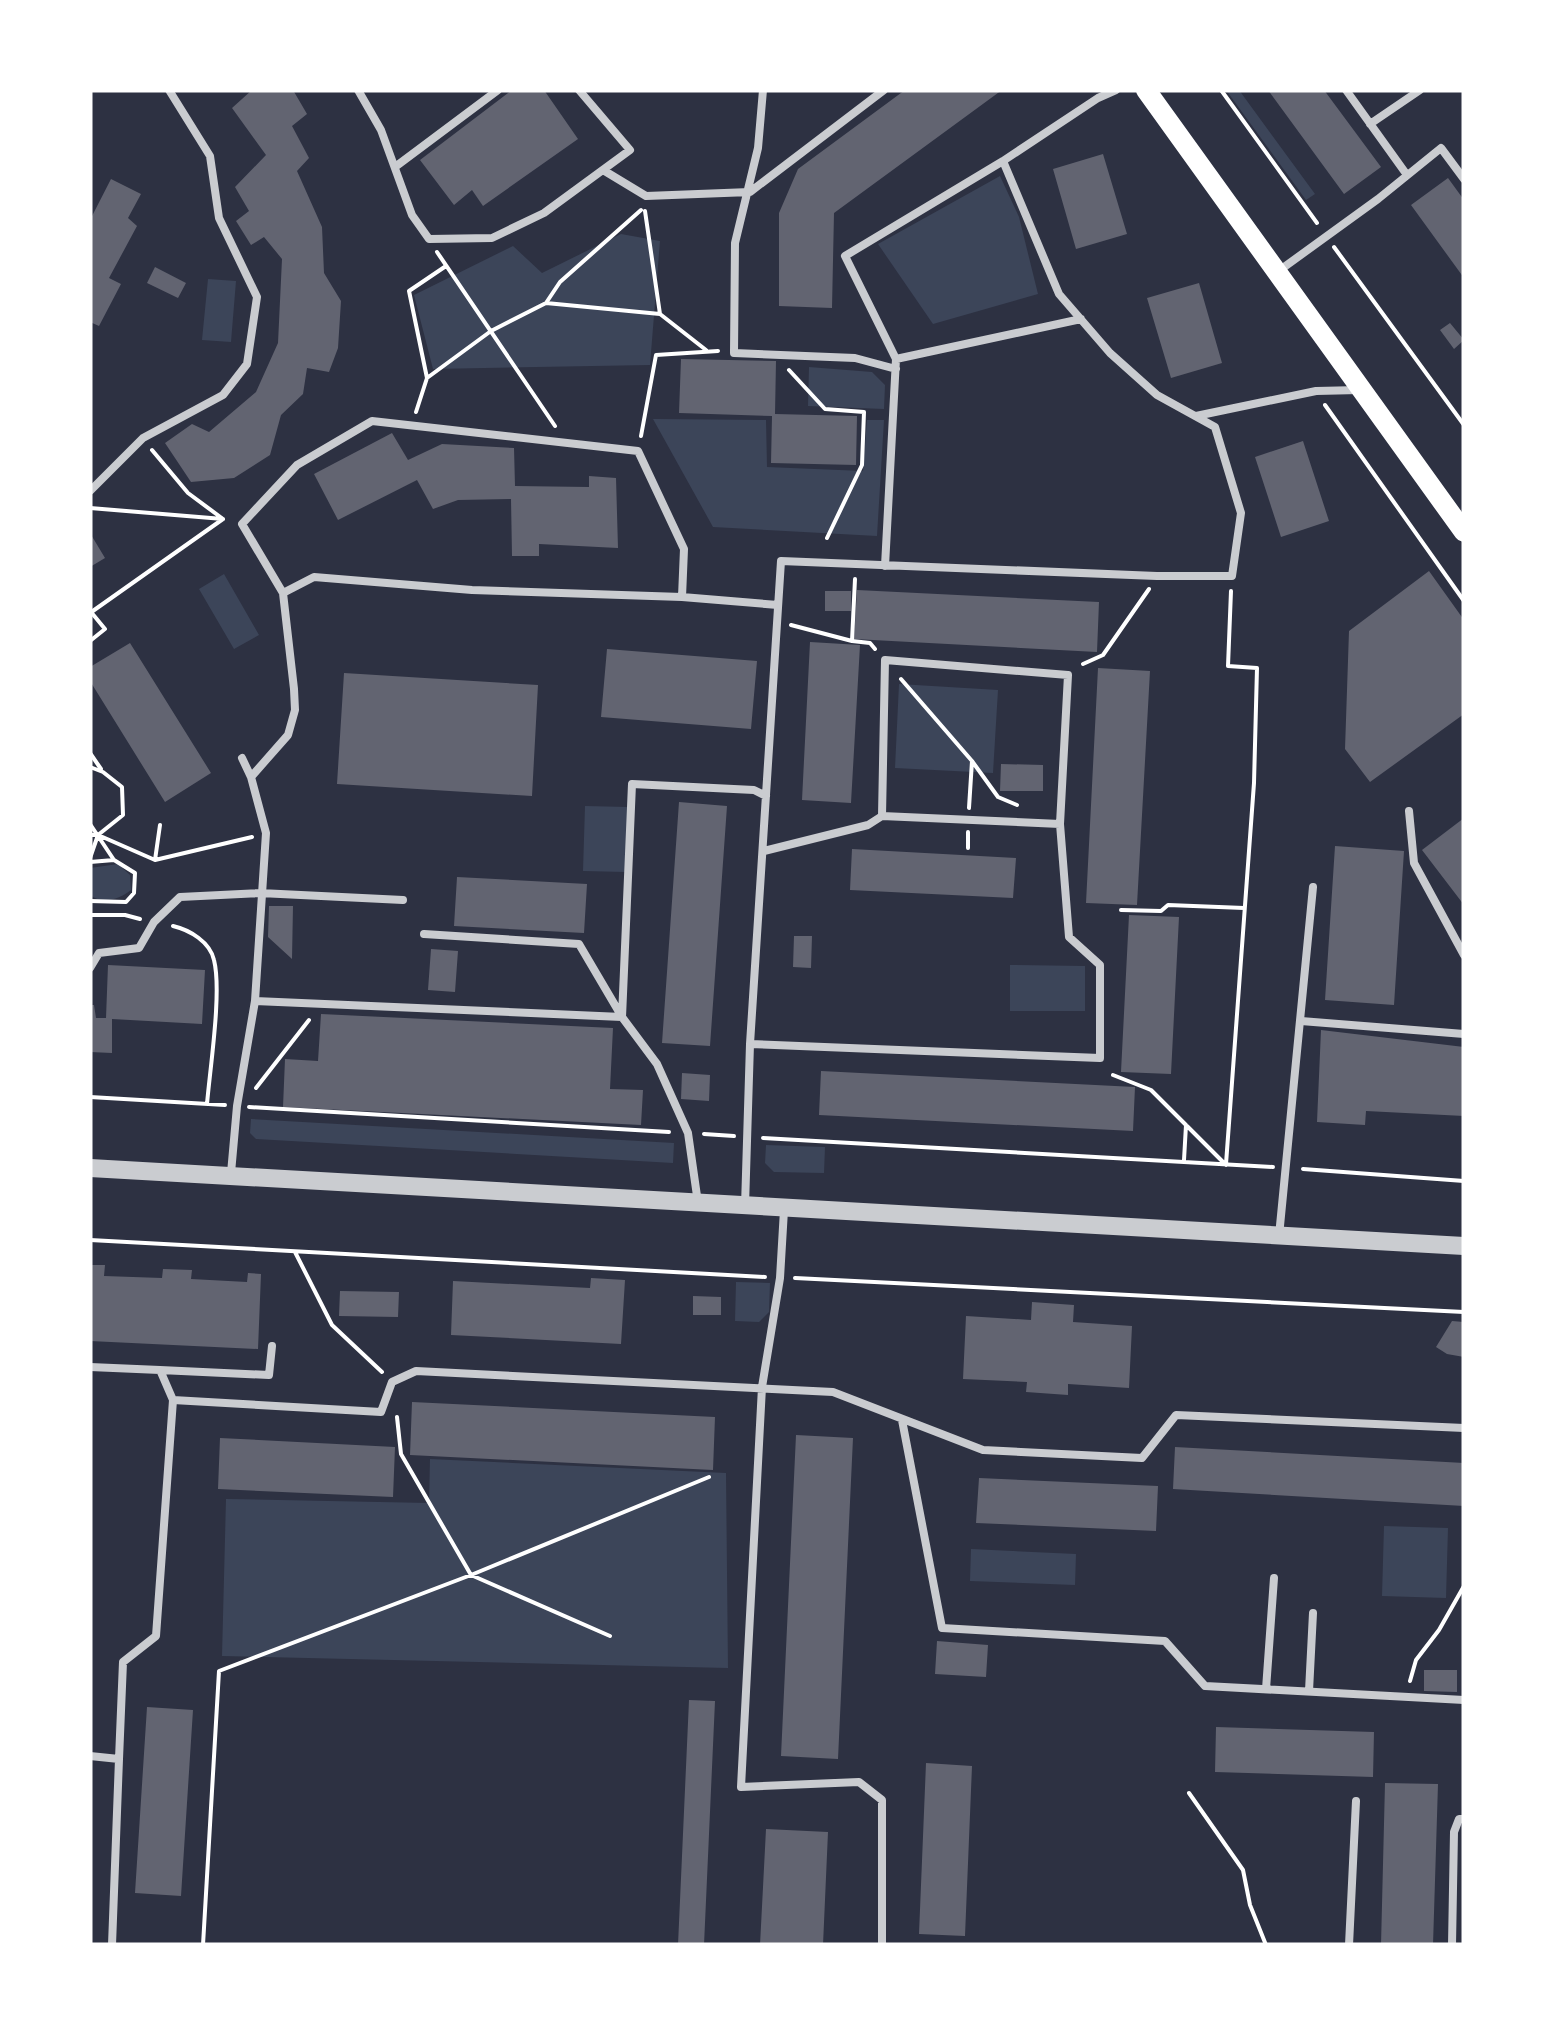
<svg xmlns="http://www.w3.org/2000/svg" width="1554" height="2035" viewBox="0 0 1554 2035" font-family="Barlow,sans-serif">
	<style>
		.green { fill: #3c4559 }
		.building { fill: #626471 }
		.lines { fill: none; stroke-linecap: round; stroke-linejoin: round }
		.path { stroke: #fff; stroke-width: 4 }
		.service { stroke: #caccd0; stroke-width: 8 }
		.tertiary { stroke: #caccd0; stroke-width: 18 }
		.secondary { stroke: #fff; stroke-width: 20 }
	</style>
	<rect width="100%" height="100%" fill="#2d3142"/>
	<path class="green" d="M1226,90H1239L1315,194L1306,200Z
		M1000,176L1019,217L1038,294L933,324L878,244Z
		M621,234L660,241L650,365L433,369L414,295L513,246L542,273Z
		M208,279L236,281L231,342L202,340Z
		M809,367L872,372L885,385L884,409L808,406Z
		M653,419L766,420L767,467L863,471L867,420H884L877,536L713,527Z
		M224,574L259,635L234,649L199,589Z
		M899,684L998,690L993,773L895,768Z
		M585,806L628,807L626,872L583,871Z
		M118,864L130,875L131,890C120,899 102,905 90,895V868Z
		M1010,965L1085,966V1011H1010Z
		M251,1119L674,1143L673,1163L256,1139L250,1133Z
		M766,1145L825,1147L824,1173L774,1172L765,1163Z
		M736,1282L770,1283L769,1312L759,1322L735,1321Z
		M430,1459L726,1473L728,1668L222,1656L226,1499L429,1503Z
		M1384,1526L1448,1528L1446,1598L1382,1596Z
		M971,1549L1076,1554L1075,1585L970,1581Z"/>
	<path class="building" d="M252,90H293L307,114L292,126L309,158L297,171L322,227L324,273L341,301L338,348L329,372L307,368L303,394L281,415L270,455L234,478L191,482L165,443L192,424L209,432L256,392L278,343L282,259L264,237L251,245L236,221L249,211L235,187L266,155L232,108Z
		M512,90H544L578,139L483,206L472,190L454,205L420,160Z
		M905,90H1002L834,213L832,308L779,306V213L798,169Z
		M1268,90H1324L1381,167L1344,194Z
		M1103,154L1127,234L1076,249L1053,169Z
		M1448,178L1464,200V278L1411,205Z
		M111,179L141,194L128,218L137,226L109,278L121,284L99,326L90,322V220Z
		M155,267L186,283L178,298L147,283Z
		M1199,283L1222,363L1171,378L1147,298Z
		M1450,323L1464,340L1454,349L1440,330Z
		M681,359L776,361L775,414L857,416L856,465L771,463L772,416L679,413Z
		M392,433L408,460L442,444L514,448L515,486L589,487V476L616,478L618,548L539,544V556H512L511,499L458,500L433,509L417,480L338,520L314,474Z
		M1303,441L1329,521L1281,537L1255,457Z
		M90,533L105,558L90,567Z
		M1429,571L1464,620V714L1370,782L1345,749L1349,631Z
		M857,590L1099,602L1097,652L854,639Z
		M825,591H851V611H825Z
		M810,642L860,645L851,803L802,800Z
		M130,643L211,773L165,802L90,681V667Z
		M607,649L757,661L751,729L601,717Z
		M1098,668L1150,671L1137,905L1086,903Z
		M344,673L538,685L532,796L337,784Z
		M1001,764L1043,765V791H1000Z
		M679,802L727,806L710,1046L662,1043Z
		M1464,818V905L1422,850Z
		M1335,846L1404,851L1394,1005L1325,1000Z
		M852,849L1016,858L1013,898L850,890Z
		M457,877L587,884L584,933L454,926Z
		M269,906H293L292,959L268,937Z
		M1129,915L1179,917L1171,1074L1121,1072Z
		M794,936H812L811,968L793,967Z
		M431,949L458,951L455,992L428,990Z
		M108,965L205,970L202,1024L112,1019V1053L90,1052V1005H94L96,1018H106Z
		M321,1014L613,1028L610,1089L643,1090L641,1125L283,1107L285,1059L318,1061Z
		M1321,1030L1464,1047V1116L1366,1111L1365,1125L1317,1122Z
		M821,1071L1135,1087L1133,1131L819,1115Z
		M682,1073L710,1075L709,1101L681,1099Z
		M90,1265H105L104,1276L162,1278L163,1269L192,1270L191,1279L247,1282L248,1273L261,1274L258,1349L90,1341Z
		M591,1278L625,1280L621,1344L451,1335L453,1281L590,1288Z
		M340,1291L399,1292L398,1317L339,1316Z
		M693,1296L721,1297V1315H693Z
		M1032,1302L1074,1305L1073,1322L1132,1326L1129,1388L1068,1384V1395L1026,1392L1027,1382L963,1379L966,1316L1031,1320Z
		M1452,1321L1464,1322V1357L1447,1354L1436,1347Z
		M412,1402L715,1417L713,1470L410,1455Z
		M796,1435L853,1438L838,1759L781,1756Z
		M220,1438L395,1447L393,1497L218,1489Z
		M1175,1447L1464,1463V1506L1173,1489Z
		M979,1478L1158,1486L1156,1531L976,1523Z
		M937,1641L988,1645L986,1677L935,1674Z
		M1424,1670H1457V1692L1424,1691Z
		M689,1700L715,1701L704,1945H678Z
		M147,1707L193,1710L181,1896L135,1893Z
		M1216,1727L1374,1732L1373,1777L1215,1772Z
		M926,1763L972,1766L965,1936L919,1934Z
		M1385,1783L1438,1784L1433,1945H1381Z
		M766,1829L828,1832L823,1945H760Z"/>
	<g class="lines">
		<path class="path" d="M1221,90L1317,223
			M645,211L660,314
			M1334,247L1464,425
			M437,252L555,426
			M546,303L660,314L706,350
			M789,370L825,409L864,412L862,465L827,538
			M427,378L409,291L446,266
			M1325,405L1464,601
			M416,412L427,378L491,331L546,303L560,282L641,210
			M641,436L656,355L718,351
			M152,450L188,493L223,519
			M90,508L223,519
			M90,613L223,519
			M791,625L852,641L855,579
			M90,641L105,629L91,612
			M852,641L870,643L875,649
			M1083,664L1103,655L1149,589
			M901,679L972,761L969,808
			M90,753L101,769
			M972,761L998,797L1017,805
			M90,767L103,772L122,787L123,815L98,835L155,860L252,837
			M90,824L114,860L135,873L134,893L126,902L90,901
			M90,835H98L90,858
			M968,848V832
			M155,860L160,825
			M90,862L114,860
			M1121,910L1161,911L1168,905L1244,908
			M90,915H125L140,919
			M173,926C190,930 210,942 214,960C222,992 210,1068 207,1104
			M1113,1075L1151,1090L1186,1125L1184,1160
			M256,1088L309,1020
			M90,1097L225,1105
			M249,1107L669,1132
			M1187,1126L1226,1165
			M704,1134L734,1136
			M763,1138L1273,1167
			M1226,1164L1254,783L1257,668L1228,666L1231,591
			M1303,1169L1464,1181
			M90,1240L765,1277
			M295,1252L332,1325L382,1372
			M795,1278L1464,1312
			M397,1417L401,1454L471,1575L610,1636
			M1410,1681L1416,1660L1439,1630L1464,1586
			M1189,1793L1243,1870L1250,1905L1266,1945
			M203,1945L219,1671L471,1575L709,1477"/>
		<path class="service" d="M358,90L381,130L412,215L429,239L492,238L544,213L630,150L579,90
			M763,90L758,148L735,243L734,353L855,358L896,369
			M1346,90L1407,175
			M1370,124L1420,90
			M395,167L498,90
			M603,170L646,196L750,192L884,90
			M1280,270L1378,199L1441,148L1464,179
			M896,359L1081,319
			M1196,416L1316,391L1359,390
			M90,491L143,438L223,395L247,364L257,297L219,218L210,156L169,90
			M885,566L896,359L845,256L1003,161
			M283,593L314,577L472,590L682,597L778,605
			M242,758L251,777
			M1409,811L1414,863L1464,955
			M882,816L885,660L1068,675L1060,824
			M424,934L579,944L622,1017L657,1064L688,1133L698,1203
			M90,968L99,953L139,948L154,922L180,897L260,893L403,900
			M255,1001L622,1017L632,784L754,790L766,796
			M1301,1021L1464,1034
			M750,1044L1100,1058V965L1069,937L1060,824L882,816L868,825L764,851
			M231,1173L237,1106L255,1001L266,833L251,777L288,735L295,710L294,689L283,593L242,524L297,465L372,421L638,451L684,549L682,597
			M745,1206L750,1044L781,561L1157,576H1232L1241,513L1215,427L1157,395L1110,353L1059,294L1003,161L1098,98L1116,90
			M784,1210L780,1278L762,1387L741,1787L859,1782L882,1800V1945
			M1279,1236L1313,887
			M90,1367L160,1370L173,1400L381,1412L392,1382L416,1371L833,1392L983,1450L1142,1458L1176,1415L1464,1428
			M160,1370L269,1375L272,1346
			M902,1420L942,1628L1165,1641L1205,1686L1464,1700
			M1266,1689L1274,1578
			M1309,1691L1313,1613
			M90,1756L119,1759L112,1945
			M119,1759L123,1662L156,1636L173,1400
			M1349,1945L1356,1801
			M1452,1945L1454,1832L1459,1819H1464"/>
		<path class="tertiary" d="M90,1168L1464,1246"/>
		<path class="secondary" d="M1146,90L1464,532"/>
	</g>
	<rect width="1554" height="2035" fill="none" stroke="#ffffff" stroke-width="185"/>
</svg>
